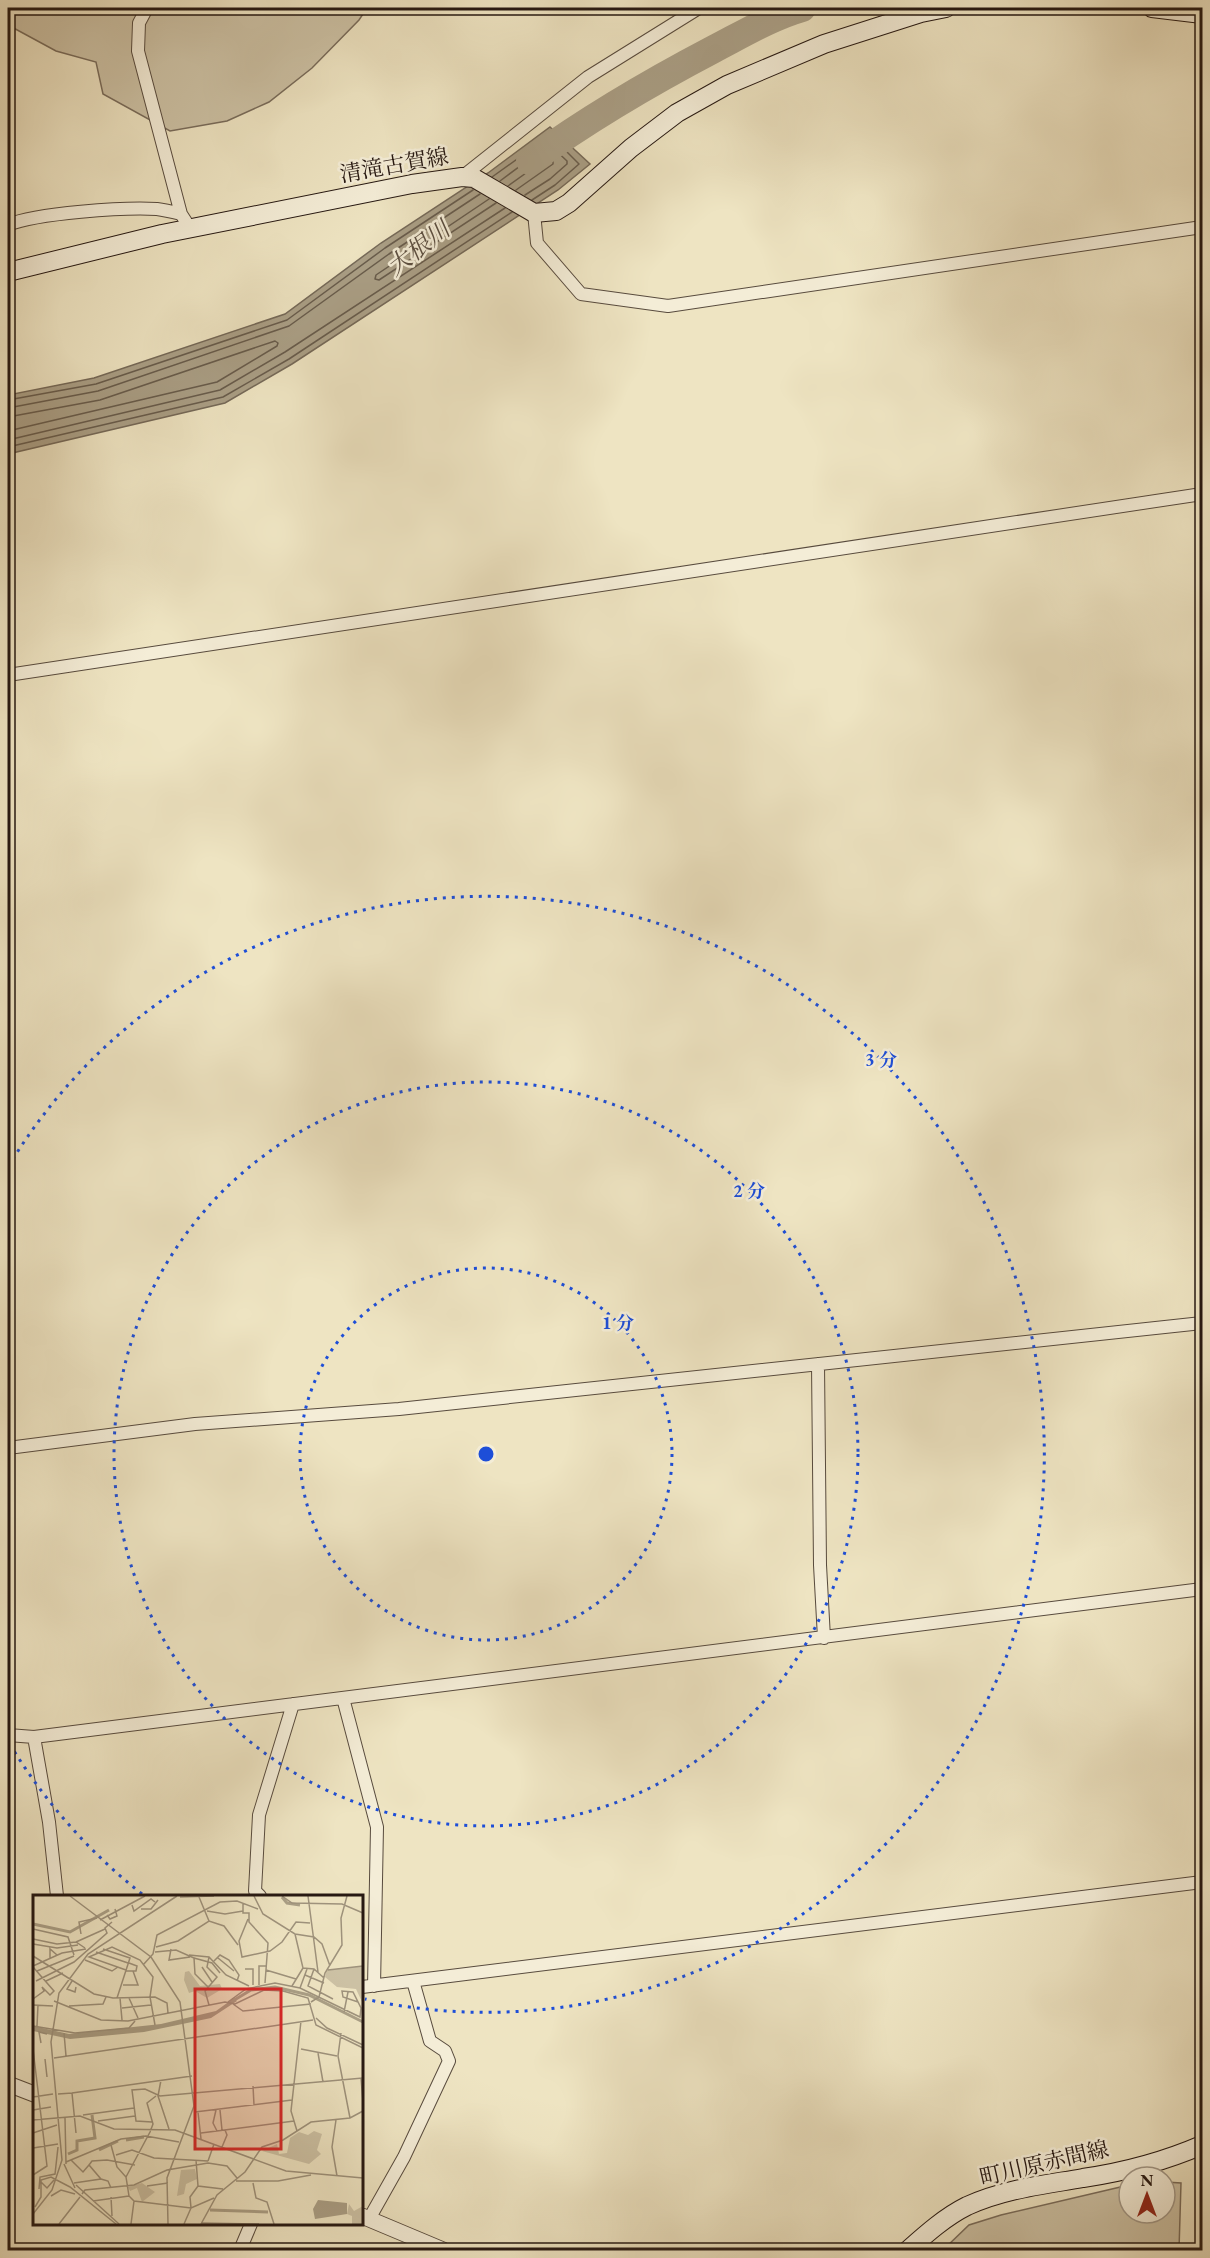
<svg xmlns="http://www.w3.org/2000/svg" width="1210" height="2258" viewBox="0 0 1210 2258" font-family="'EB Garamond','Noto Serif JP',serif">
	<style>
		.green { fill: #ccc1a4; stroke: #796c5b; stroke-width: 1.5 }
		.water { fill: #aa9f86; stroke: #756958; stroke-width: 1.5 }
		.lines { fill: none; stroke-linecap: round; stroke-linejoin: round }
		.shore { stroke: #685c4c; stroke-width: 1.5 }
		.river { stroke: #aa9f86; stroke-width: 28 }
		.minor-casing { stroke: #584b3e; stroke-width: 14 }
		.tertiary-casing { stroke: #584b3e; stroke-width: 17 }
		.secondary-casing { stroke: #261812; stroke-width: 20 }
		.minor { stroke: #f4edd7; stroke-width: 12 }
		.tertiary { stroke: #f4edd7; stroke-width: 15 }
		.secondary { stroke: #f4edd7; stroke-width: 18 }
		.ring { fill: none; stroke: #1d4ed8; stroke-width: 3; stroke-dasharray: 3 6 }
		.labels { text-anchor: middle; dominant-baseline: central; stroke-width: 5; stroke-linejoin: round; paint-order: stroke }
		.street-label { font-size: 22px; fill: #261812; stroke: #f4edd7 }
		.water-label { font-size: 24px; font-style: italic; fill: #5b4e40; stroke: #f4edd7 }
		.inset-river { fill: none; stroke: #aa9f86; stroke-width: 3 }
		.inset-road { fill: none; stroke: #9e927c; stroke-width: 1.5 }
		.view { fill: #d62828; fill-opacity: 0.15; stroke: #d62828; stroke-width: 3 }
		.inset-edge { fill: none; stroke: #261812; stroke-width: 3 }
		.centre { fill: #1d4ed8; stroke: #f4edd7; stroke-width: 3 }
		.ring-label { font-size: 18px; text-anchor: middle; font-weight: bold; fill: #1d4ed8; stroke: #f4edd7; stroke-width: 5; stroke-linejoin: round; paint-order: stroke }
	</style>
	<rect width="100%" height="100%" fill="#eee4c2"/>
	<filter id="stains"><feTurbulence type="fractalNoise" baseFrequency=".00333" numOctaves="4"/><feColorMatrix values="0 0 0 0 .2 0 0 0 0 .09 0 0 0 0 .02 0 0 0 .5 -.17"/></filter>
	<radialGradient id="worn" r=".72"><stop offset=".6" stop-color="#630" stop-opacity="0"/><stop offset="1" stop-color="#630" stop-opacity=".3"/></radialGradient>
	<path class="green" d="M8,8H367L359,20L312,68L269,102L227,121L170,131L103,94L96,62L56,51L8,25Z
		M1165,2182L1181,2183L1179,2250H943L969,2225L1001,2215L1129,2185V2213H1165Z"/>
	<path class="water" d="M550,127L590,164L558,190L292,364L225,403L8,454V395L94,378L285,314L381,243L488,173Z"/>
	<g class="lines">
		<path class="shore" d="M492,177L548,137L551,136L579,164L555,185L532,200
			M500,181L547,146H551L567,161V164L550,179L525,195
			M508,186L547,158L553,161V164L516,190
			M489,199L376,275L375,279L379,280L496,203
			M8,400L96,384L287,320L385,248L473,190
			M8,408L98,391L289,326L389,254L480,194
			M8,417L100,400L275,341L278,343L277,346L217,382L8,431
			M8,440L220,390L285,352L505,208
			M8,447L223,397L289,359L512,212"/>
		<path class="river" d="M530,161C588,119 651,82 714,49C743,34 771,17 802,8"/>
		<g class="minor-casing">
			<path id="minor" d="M147,8L139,23L138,51L181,214L190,228
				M462,177L588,77L699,8
				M534,213L537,243L581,294L668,306L1202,227
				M8,225C36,213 125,207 157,209C165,210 173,212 181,214
				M8,675L1202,494
				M818,1364L820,1565L824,1638
				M8,1448L195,1424L399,1409L1202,1323
				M343,1698L377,1827L374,1986
				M8,1735L34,1737L1202,1589
				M34,1737L49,1822L57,1896
				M260,1896L255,1891L259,1815L293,1704
				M362,1987L1202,1882
				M369,2219L404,2157L449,2061L445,2051L430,2041L413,1981
				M240,2250L251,2224"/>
		</g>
		<g class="tertiary-casing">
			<path id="tertiary" d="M8,2084L34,2094
				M362,2216L443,2250"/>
		</g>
		<g class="secondary-casing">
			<path id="secondary" d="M1152,8L1202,14
				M8,272L162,234L412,184L462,177L474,178L534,213L556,211L569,203L631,148L677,113L727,85L824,44L921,13L946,8
				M908,2250C926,2234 945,2217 967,2206C1004,2189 1043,2185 1083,2178C1124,2172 1165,2161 1202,2145"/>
		</g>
		<use href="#minor" class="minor"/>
		<use href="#tertiary" class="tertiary"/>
		<use href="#secondary" class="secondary"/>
	</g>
	<g class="ring">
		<circle cx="486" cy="1454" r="186"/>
		<circle cx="486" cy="1454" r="372"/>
		<path d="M142 1894A558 558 0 0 1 8 1741M8 1167A558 558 0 1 1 365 1999"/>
	</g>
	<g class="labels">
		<g class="street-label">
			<text transform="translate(394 165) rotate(-10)">清滝古賀線</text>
			<text transform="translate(1044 2163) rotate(-13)">町川原赤間線</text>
		</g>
		<g class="water-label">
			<text transform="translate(418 248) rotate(-38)">大根川</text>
		</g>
	</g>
	<g transform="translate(33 1895)">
		<rect width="330" height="330" fill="#eee4c2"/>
		<path d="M330,71V109L323,94L304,92L292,82L294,75ZM156,76L167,91L187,89L189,94L174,103L162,96L156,98L151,85L152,77ZM281,236L289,239L284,255L288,259L276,269L229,256L244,249L246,259L254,258L257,243L266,237L275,240ZM162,274L164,284L153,289L151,299L144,301L148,275ZM109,288L122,297L109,307L104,293L97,296L95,292ZM316,309L321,316L330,311V329H319V321L314,319Z" fill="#ccc1a4"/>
		<path d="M201,103L204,106L178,123L111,137L37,144L0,136V131L36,139L128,129L183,116ZM285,305L314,308V319L282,324L280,314Z" fill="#aa9f86"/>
		<path class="inset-river" d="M249,2L254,8L267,10M0,29L37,37L76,15M198,107L218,95L242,92L276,100L330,127M93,245L111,242M66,255L85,246M35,259L44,255V246L62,243L59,220M177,315L235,317"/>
		<path class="inset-road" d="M37,1L118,62L147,107L161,211L134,283L135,329M221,1L230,19L262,39L281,42L289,49L297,71M249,1L259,8L309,9L330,18M275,1L285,77M147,2L181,1M166,2L176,26M210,8V18H216V27L235,48L232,88M99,10L101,16L118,4L122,7M108,14H118L125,5M174,16L192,19L210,16M74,20L77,24L84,21L82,14M215,24L206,46L209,62L237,56L249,47L263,27L277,28M67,25L112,1M0,34L35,42L41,60M48,39L46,27L64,23M0,44L24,49L43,47L52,53M43,47L72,34M0,49L24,53L45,50M123,52L145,46L176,26L191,31L205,50M70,54L97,63L84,103M138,54L136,65L157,62M63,57L95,68M122,57L143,55L161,63L162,79L175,92M156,60L176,62L193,80L216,91M0,61L61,99L80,103L122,102L134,108L135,118M17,63V54L24,60M161,63L179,68L187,78M185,63L201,76M52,65L79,76L85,72M181,66L187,60L196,65L206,80L204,86M110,70L120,59L124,40L187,7L204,6L225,14M0,71L29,58L53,54M0,72L21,96L17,100L9,92L11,96L0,104M169,72L179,87M270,73L281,74L291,83M212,74H220V90M281,74L275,91L300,104M93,75L56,62L79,52L107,65L120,82L117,102L122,130M233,75L263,84M295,75L330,71M4,76L41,61M93,76H103L104,71L96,68M272,80L291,88M3,86L41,67L74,38L72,33L79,27M13,86L30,78M39,86L34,94L42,97L43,92M90,90H105L100,76M226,90V71H234M259,91L270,73L262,39M267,93L274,74M87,103L89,125M96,103L105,123M21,106L68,125L95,126L192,107L202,109L231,95L250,96L275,103L283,130L330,153M195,107L213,94L242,88L267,93L327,122L328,113L320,97L309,96L310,102L325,107M278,107L286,102L292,78L309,50L308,23L314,1M200,109L210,116L278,109M0,110L20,111M176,110L172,96L184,82L174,72L176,62M36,111L70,109L73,102M89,113L118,110M311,117L315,97M283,123L294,133L330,150M0,131L42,138L96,133L102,126M4,131L5,110M31,138L33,161M308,138L305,161L317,223M8,148L6,137L14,139M0,154L14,271L0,280M268,154L304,161M285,158L290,187M21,163L280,125M12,164L14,182M328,183L330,207M128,185L125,201L136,234M220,191L221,210M39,198L159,181M25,199L39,198L43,238M0,202L20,199M0,215L18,212M183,215L180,228L184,236M187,215L189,235M162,217L259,205M165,217L168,244M50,220L101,213M32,223L33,269M0,225L47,221L81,234L142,235L253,276L330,283M303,225L299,252L304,281M65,226L102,221M119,227L103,226L99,195L112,194L127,201L330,183M264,236L258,216L268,126M0,238L24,230M168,238L261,226M78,250L84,272L93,282L96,301L101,306L158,313L181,303M189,252L194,240L192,235M0,253L25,249M83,260L99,255L121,263L175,266M38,265L50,277L56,270L68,284L75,286L78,293M163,265L165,291L190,294M175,266L181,249M33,267L88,244L113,241L146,247M31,269L42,293M56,270L59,266L74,265L102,270M93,282L117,237L120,229L114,208L123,201M203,286H245L278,280M8,287L14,293L21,285M41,288L68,284M220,288L223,303L234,307L241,329M43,290L86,329M114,291L135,288M6,294L7,282L22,279L25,252M49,299L52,295L101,290L134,275L175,268L194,271L204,283M18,301L28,295L42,299M78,302L79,321M60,306L96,301M2,312L8,302V285L18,282L37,292L83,329M0,319L19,295L29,265L18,147L26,98L55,59L144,1M168,328L226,329M26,329L47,302M98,329L101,306M151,329L158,313L157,302L165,291M168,329L184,300L212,277L229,252L250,245L278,227L317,223L330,216"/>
		<path class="view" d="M162,94H248V254H162Z"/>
		<rect width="330" height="330" class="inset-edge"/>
	</g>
	<circle cx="486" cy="1454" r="9" class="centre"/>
	<g class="ring-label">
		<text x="881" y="1066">3 分</text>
		<text x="749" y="1197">2 分</text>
		<text x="618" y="1329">1 分</text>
	</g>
	<rect width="1210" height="2258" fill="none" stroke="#eee4c2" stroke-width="30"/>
	<rect x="9" y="9" width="1192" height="2240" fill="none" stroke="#261812" stroke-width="3"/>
	<rect x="15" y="15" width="1180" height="2228" fill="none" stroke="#261812" stroke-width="1.5"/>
	<g transform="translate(1147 2195)"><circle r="28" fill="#f4edd7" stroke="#a29888" stroke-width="1.5"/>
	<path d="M0-4.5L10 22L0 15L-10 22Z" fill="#8f2418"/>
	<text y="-9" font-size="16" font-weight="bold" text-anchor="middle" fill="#261812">N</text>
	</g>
	<rect width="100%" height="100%" filter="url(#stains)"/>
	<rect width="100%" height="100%" fill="url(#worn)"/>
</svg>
